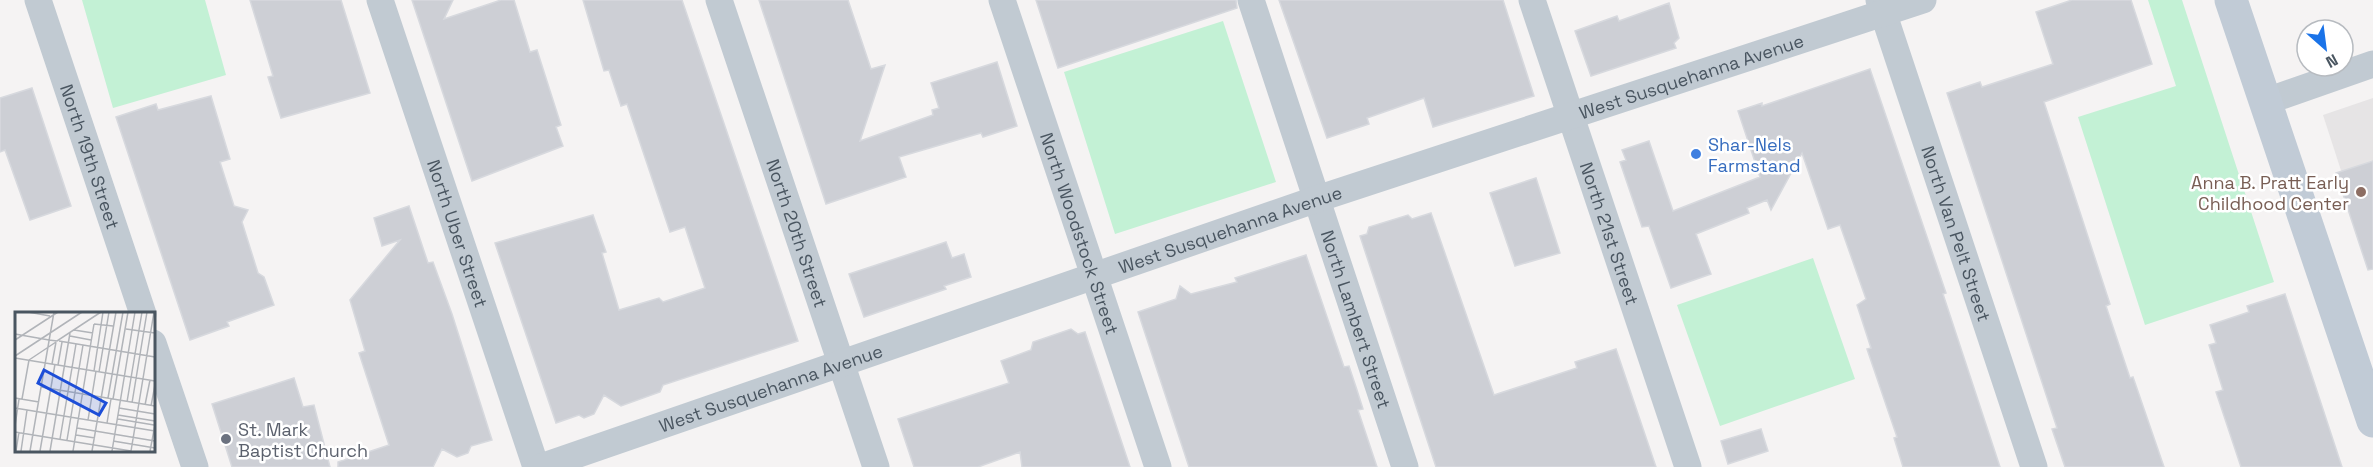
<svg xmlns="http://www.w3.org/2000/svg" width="2373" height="467" viewBox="0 0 2373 467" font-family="'Space Grotesk',sans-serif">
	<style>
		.education { fill: #e6e4e5 }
		.green { fill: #c3f1d5 }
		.building { fill: #cdcfd5; stroke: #d7d9de; stroke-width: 1.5 }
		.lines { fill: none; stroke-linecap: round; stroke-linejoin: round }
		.street { stroke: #c1cad2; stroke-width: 27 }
		.secondary { stroke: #c1cbd6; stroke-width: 33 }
		.shop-dot { fill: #3f7fe0; stroke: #fff; stroke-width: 2 }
		.education-dot { fill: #8d6e63; stroke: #fff; stroke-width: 2 }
		.worship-dot { fill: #6b7280; stroke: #fff; stroke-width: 2 }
		.labels { text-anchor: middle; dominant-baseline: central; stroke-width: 5; stroke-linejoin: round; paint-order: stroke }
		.street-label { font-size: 18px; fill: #4a5661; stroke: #fff }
		.shop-label { font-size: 18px; fill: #366cbe; stroke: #fff; text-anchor: start }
		.education-label { font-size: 18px; fill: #785e54; stroke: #fff; text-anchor: end }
		.worship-label { font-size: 18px; fill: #5b616d; stroke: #fff; text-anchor: start }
		.inset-road { fill: none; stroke: #b1b4b9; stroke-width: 1.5 }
		.view { fill: #1d4ed8; fill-opacity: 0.15; stroke: #1d4ed8; stroke-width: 3 }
		.inset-edge { fill: none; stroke: #4a5661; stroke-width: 3 }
	</style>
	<rect width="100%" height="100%" fill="#f5f3f3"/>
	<path class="education" d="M2373,98V269L2323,115Z"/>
	<path class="green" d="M82,0H205L226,75L113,108Z
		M2148,0H2182L2274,282L2145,325L2078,117L2176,86Z
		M1223,21L1276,182L1115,234L1064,72Z
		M1813,258L1855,379L1720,426L1677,305Z"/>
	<path class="building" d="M250,0H341L370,93L281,118L268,77L273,76Z
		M412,0H453L444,19L501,0H514L530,52L537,50L561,125L556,127L563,146L472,181Z
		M583,0H682L798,341L663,385L660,392L621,406L604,395L594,414L584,418L579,415L556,423L495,243L593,215L606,252L602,253L619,310L659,298L663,302L705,288L685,227L670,232L627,104L621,106L609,70L604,71Z
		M759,0H848L871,69L885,65L860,141L933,115L932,110L939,108L931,83L997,62L1017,126L983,137L981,133L899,157L906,177L826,204Z
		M1036,0H1236L1237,8L1058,68Z
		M1279,0H1503L1534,96L1433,127L1424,98L1367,118L1369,124L1327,138Z
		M2072,0H2131L2152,64L2044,102L2110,304L2106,306L2130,378L2133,377L2164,467H2065L2052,429L2057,428L1947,93L1980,82L1982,87L2053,64L2036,12Z
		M1669,3L1679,38L1674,43L1676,48L1591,76L1575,31L1617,16L1619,21Z
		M1870,69L1946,293L1943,294L2000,467H1903L1894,438L1897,437L1867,349L1871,348L1857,305L1866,299L1840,225L1828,229L1802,153L1771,210L1767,200L1747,208L1749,213L1696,234L1711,274L1671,288L1649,226L1642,227L1620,162L1626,160L1622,150L1649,141L1673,211L1760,177L1738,111L1762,103V106Z
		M32,88L71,206L30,220L5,150L0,152V98Z
		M211,96L230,159L220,162L234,206L248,210L242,222L258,273L264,277L274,305L227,322L229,326L190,340L116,117L156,104L158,110Z
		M2373,161V269L2368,270L2336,173Z
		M1536,178L1560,253L1515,266L1490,193Z
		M409,206L428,263L433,262L452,314L492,440L471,446L468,453L457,457L442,449L433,467H338V462L389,445L359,353L365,351L350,300L400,240L382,246L374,218Z
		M1431,213L1494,395L1577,368L1575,362L1616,349L1656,467H1436L1360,236L1367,234L1369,227L1408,215L1412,219Z
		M946,242L952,258L964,254L971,277L944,286L946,289L864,317L849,274Z
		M1306,255L1344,367L1349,366L1356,387L1363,409L1358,410L1377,467H1189L1138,312L1176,299L1180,286L1191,294L1237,282L1235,278Z
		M2285,294L2315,385L2342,467H2241L2216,392L2223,390L2209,345L2216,343L2210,325L2249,312L2247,306Z
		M1071,329L1078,334L1085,332L1130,467H1022L1020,452L978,467H914L898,419L1009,383L1001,361L1031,350L1033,342Z
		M294,378L303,407L314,405L330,467H232L212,404Z
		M1761,429L1768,451L1728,464L1721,441Z"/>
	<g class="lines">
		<g class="street">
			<path id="s1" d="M38,0L143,314"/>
			<path id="s2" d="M380,0L536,467"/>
			<path id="s3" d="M719,0L876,467"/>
			<path id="s4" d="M1002,0L1158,467"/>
			<path id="s5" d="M1251,0L1405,467"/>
			<path id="s6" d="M1532,0L1688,467"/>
			<path id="s7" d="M1879,0L2034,467"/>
			<path d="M2267,101L2373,64"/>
			<path d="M153,343L195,467"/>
			<path id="s8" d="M541,467L1317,199L1923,0"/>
		</g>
		<path class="secondary" d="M2231,0L2373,421"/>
	</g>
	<circle class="shop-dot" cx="1696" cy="154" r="6"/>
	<circle class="education-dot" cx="2361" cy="192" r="6"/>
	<circle class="worship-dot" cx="226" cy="439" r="6"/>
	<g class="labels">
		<g class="street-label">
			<text stroke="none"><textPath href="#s8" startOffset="1215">West Susquehanna Avenue</textPath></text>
			<text stroke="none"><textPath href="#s1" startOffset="165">North 19th Street</textPath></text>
			<text stroke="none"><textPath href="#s8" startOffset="729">West Susquehanna Avenue</textPath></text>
			<text stroke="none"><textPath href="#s3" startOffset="246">North 20th Street</textPath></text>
			<text stroke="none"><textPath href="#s6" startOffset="246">North 21st Street</textPath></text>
			<text stroke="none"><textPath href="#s2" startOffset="246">North Uber Street</textPath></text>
			<text stroke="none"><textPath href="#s4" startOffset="246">North Woodstock Street</textPath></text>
			<text stroke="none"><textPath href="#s7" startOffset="246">North Van Pelt Street</textPath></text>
			<text stroke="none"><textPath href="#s5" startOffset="336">North Lambert Street</textPath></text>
			<text stroke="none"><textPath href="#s8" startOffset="243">West Susquehanna Avenue</textPath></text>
		</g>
		<g class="shop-label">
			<text x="1708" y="144">Shar-Nels<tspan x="1708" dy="21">Farmstand</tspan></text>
		</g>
		<g class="education-label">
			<text x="2349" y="182">Anna B. Pratt Early<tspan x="2349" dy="21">Childhood Center</tspan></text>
		</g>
		<g class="worship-label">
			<text x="238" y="429">St. Mark<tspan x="238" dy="21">Baptist Church</tspan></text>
		</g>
	</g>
	<g transform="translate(15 312)">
		<rect width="140" height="140" fill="#f5f3f3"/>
		<path class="inset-road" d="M13,0L35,4M79,12L98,14M111,17L140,21M59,18L78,21M0,22L34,28M55,24L76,28M0,28L43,0M34,28L42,29L86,0M44,29L140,45M0,44L67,0M0,46L140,69M14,48L41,30M37,52L41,30M43,53L47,30M79,59L88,0M84,60L94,0M26,75L140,94M0,86L24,90M93,86L108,0M7,87L14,48M98,87L113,0M112,90L127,0M117,91L132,0M130,93L135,68M136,94L140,73M0,96L140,119M104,96L140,102M103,103L140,109M103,107L139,113M73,108L81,59M92,111L96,87M0,114L4,87M62,116L140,129M0,120L116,139M61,123L80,126M45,127L61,32M52,128L68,33M98,129L140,136M1,139L4,120M6,139L12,98M15,139L39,0M25,139L40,52M35,139L55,21M58,139L79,12M77,139L101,0M97,139L120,0M116,139L139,0M135,139L140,113"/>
		<path class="view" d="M29,58L91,91L84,103L23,71Z"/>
		<rect width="140" height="140" class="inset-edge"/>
	</g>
	<g transform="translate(2325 48) rotate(152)"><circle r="28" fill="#ffffff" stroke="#b7bbc0" stroke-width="1.5"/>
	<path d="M0-4.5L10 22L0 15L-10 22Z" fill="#1a73e8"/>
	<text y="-9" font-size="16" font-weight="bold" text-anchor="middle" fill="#4a5661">N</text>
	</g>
</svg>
